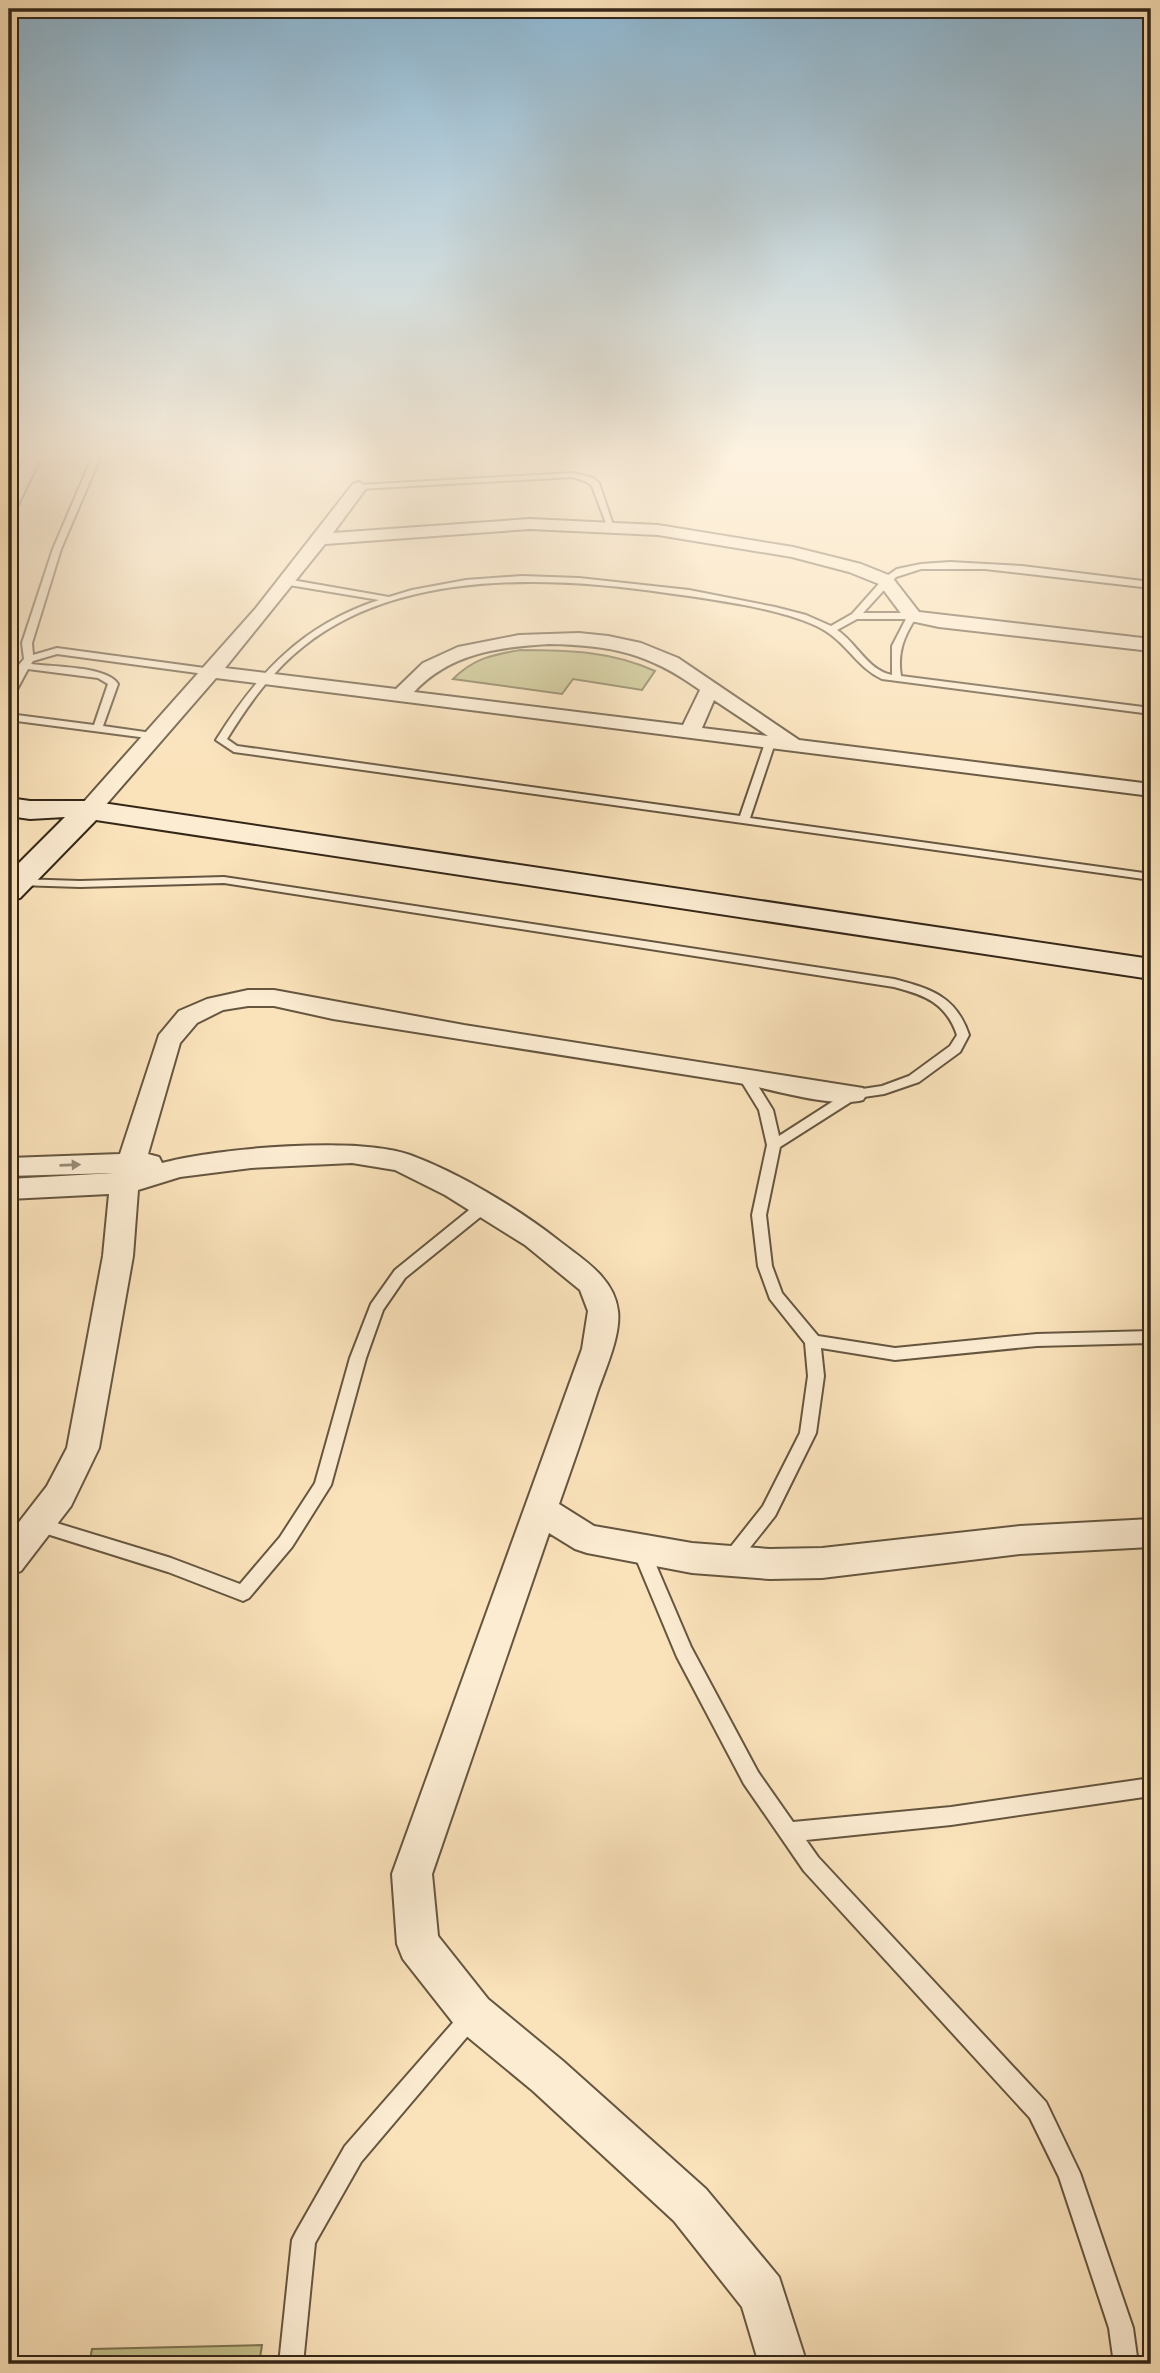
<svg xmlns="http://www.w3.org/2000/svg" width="1160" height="2373" viewBox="0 0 1160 2373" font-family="'IM FELL Double Pica',serif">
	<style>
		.green { fill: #c5c18b; stroke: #7d7452; stroke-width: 2 }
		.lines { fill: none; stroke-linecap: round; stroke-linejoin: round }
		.lane-casing { stroke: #665640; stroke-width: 4 }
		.street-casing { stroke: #665640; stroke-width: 4 }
		.secondary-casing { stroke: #352718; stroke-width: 4 }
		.lane { fill: #fcecd2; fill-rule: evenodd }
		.street { fill: #fcecd2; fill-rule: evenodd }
		.secondary { fill: #fcecd2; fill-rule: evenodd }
		.oneway { fill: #988a75 }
	</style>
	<rect width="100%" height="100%" fill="#fae2ba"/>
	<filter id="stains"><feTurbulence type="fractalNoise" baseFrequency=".00286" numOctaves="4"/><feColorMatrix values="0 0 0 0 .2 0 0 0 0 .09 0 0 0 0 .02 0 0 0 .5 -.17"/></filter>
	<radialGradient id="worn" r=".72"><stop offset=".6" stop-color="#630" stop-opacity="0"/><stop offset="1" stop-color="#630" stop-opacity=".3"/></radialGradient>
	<path class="green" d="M520,650C567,650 611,651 655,671L642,690L573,679L562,694L453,679C474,658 492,655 520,650Z
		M262,2345L259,2364H89L92,2349Z"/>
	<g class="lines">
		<g class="lane-casing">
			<path id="lane" d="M94,453H102L61,549L32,643L33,655L57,648L212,669L217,672L212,675L57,654L33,661L31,664C52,667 107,666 118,684L103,726L159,734V738L155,739L9,720V714L94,725L108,684L98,678L28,669L14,695L9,698V687L19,668L18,666L24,659L22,643L53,549Z
				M573,473L593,478L599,483L614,528L607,526L592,486L587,482L573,477L359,489L355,487L359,485Z
				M950,562L1022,566L1151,582V588L985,569H921L896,577L863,613H912L917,616C904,636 897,652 901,676L1151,708V714L882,679C853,665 846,638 812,624C772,607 710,599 667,593C552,576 400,569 304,646C272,671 248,705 227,739L237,746L740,816L765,743L770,740L775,743L750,818L1151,874V880L234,752L216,740C257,674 302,625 379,600L283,584L282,582L286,579L389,597L412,590L466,580L522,576L579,578L689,590L775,607L806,615L831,626L852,614L884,578L897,569L921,564ZM857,619H906L892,646V675C867,670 857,643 837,630Z
				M224,877L894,979C931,989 956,996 969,1035L960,1052L919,1082L884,1094L857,1098L780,1147L766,1215L772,1266L782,1293L818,1336L895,1348L1037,1334L1151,1331V1343L1037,1346L895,1360L821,1348L824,1376L816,1433L775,1516L737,1564L731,1566L725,1564L722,1559L725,1554L763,1506L800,1433L808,1376L805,1343L770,1299L758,1266L752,1215L767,1145L759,1110L738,1076L745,1072L750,1073L773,1110L779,1136L849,1091L882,1086L909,1076L950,1046L957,1035C946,1003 925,995 894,987L224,883L80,887L18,885L12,882L18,879L80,881Z
				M484,1201L491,1206L489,1210L405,1278L383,1310L366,1358L331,1485L292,1547L249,1598L243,1601L168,1572L31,1529L29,1524L31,1519L37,1517L171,1558L240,1584L280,1537L315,1483L350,1358L371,1304L395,1270L479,1202Z
				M641,1542L647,1544L691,1647L758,1772L793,1822L951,1807L1151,1778V1796L951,1825L806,1840L818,1857L1046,2102L1080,2173L1133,2328L1138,2364H1114L1109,2328L1059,2177L1030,2118L804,1871L744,1784L677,1657L632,1549L635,1544Z
				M471,2006L478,2010L482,2017L478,2024L361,2162L315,2243L303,2364H279L292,2240L296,2232L345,2146L464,2010Z"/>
		</g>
		<g class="street-casing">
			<path id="street" d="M27,453H43L17,507L9,512V491Z
				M359,482L367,487L333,533L530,519L658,525L793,547L861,564L891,576L919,612L1151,639V651L939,627L906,620L879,584L849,572L792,557L658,535L530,529L325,544L225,668L396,689L423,663L458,647L519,635L579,633L608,636L641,643L678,658L799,740L1151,784V796L216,678L97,815H81L78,810L81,805L256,608L353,484ZM549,644C611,645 649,653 700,690L683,725L414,692C450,653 499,647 549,644ZM714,700L768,736L702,728Z
				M248,990H274L464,1025L863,1088L867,1094L863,1100C835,1108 775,1091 745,1084L333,1019L274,1006H248L223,1010L197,1023L180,1043L148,1154L159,1157L162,1163C218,1148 357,1136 410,1155C459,1173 517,1208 558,1240C582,1259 614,1277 618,1311C621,1335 605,1370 597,1393C585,1430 572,1467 559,1504L594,1526L692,1543L770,1549L822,1548L1020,1526L1151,1519V1547L1020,1554L822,1578L770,1579L692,1573L587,1553L575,1549L549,1533L432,1874L438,1936L488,1999L563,2061L706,2189L779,2277L807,2364H759L742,2307L674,2221L533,2091L458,2029L403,1959L397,1944L392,1874L582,1349L588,1311L580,1290L525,1245L445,1195L395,1170L352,1163L251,1168L180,1177L138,1190L133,1256L99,1448L71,1506L21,1571L9,1576V1535L47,1486L67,1448L103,1256L109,1194L9,1199V1179L114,1173L9,1176V1158L120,1154L159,1035L179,1011L207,999Z"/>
		</g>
		<g class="secondary-casing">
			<path id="secondary" d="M9,798L30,801H89L1151,959V979L96,820L20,898L9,900V873L65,817L30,819L9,816Z"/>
		</g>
		<use href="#lane" class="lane"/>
		<use href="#street" class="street"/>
		<use href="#secondary" class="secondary"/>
	</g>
	<defs><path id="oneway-solid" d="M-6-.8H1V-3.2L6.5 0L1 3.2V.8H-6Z" transform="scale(1.75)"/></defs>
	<use class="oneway" href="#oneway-solid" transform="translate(70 1165) rotate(-2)"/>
	<linearGradient id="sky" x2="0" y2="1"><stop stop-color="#8bb7d4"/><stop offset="0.58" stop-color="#fdf2e0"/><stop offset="1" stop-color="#fdf2e0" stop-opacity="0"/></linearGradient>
	<rect width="1160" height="785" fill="url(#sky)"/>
	<rect width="1160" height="2373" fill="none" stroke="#fae2ba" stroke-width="35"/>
	<rect x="10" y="10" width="1139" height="2352" fill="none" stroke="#352718" stroke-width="3.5"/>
	<rect x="18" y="18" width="1125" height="2338" fill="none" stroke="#352718" stroke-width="2"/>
	<rect width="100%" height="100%" filter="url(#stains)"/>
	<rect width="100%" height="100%" fill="url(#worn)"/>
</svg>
